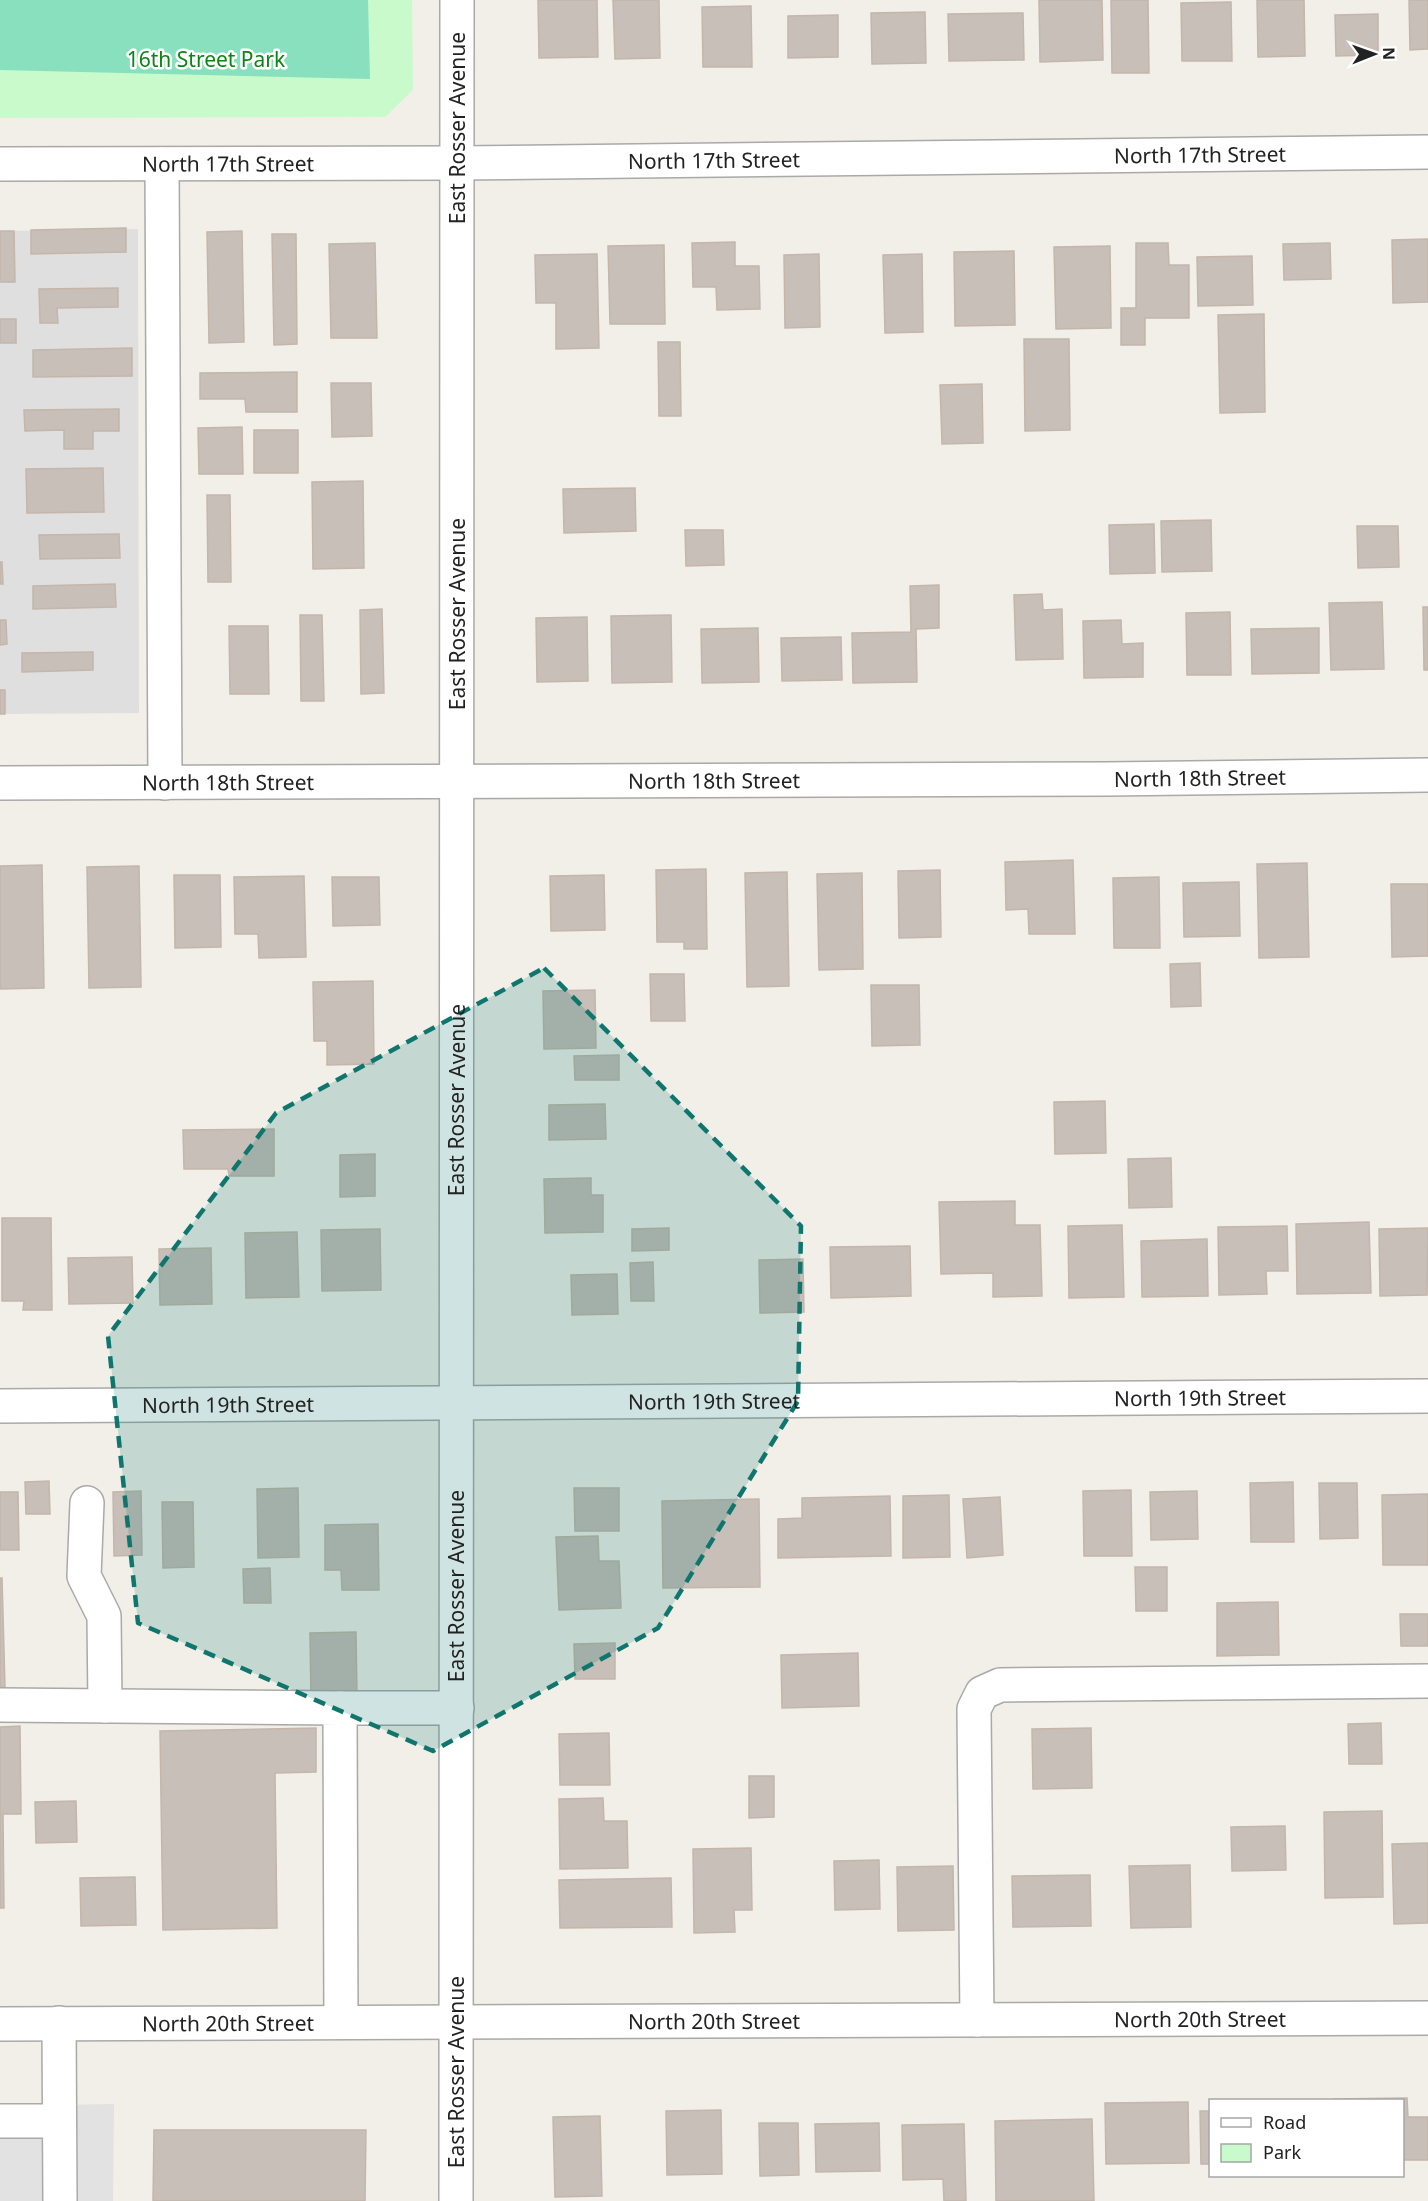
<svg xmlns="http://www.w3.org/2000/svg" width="1428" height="2201" viewBox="0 0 1428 2201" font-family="'Noto Sans',sans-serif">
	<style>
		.residential { fill: #e0dfdf }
		.park { fill: #c8facc }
		.pitch { fill: #88e0be }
		.parking { fill: #e2e2e2 }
		.building { fill: #c7bfb8; stroke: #c4b6ab; stroke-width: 1.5 }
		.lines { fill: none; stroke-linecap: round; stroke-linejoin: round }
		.minor-casing { stroke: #a9a9a9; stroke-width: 36 }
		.minor { stroke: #fff; stroke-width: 33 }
		.marked { fill: #0f766e; fill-opacity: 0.2; stroke: #0f766e; stroke-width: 4.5; stroke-dasharray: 12 8; stroke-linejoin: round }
		.labels { text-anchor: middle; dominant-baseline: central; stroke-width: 5; stroke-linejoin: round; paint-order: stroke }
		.park-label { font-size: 21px; fill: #0c8416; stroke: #fff }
		.street-label { font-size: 21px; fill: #222; stroke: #fff }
	</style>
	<rect width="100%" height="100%" fill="#f2efe9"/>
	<path class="residential" d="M138,229L139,713L0,714V231Z"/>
	<path class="park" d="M0,0H412L413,90L385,117L0,118Z"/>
	<path class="pitch" d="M0,0H368L370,79L0,70Z"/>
	<path class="parking" d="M114,2104L113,2201H0V2106Z"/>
	<path class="building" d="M538,0H597L598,57L539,58Z
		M613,0H659L660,58L615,59Z
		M1039,0H1102L1103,60L1040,62Z
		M1111,0H1148L1149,73H1112Z
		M1257,0H1304L1305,56L1258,57Z
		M1409,0H1428V49L1410,50Z
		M1231,2L1232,61H1182L1181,3Z
		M751,6L752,67H703L702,7Z
		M925,12L926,63L872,64L871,13Z
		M1023,13L1024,60L949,61L948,14Z
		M1378,14V55L1336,56L1335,15Z
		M838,15V57L788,58V16Z
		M126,228V252L31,254V230Z
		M0,231H14L15,282H0Z
		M242,231L244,342L209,343L207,232Z
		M272,234H296L297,344L274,345Z
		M1428,239V302L1393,303L1392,240Z
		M735,242V266H759L760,309L717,310L716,287H693L692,243Z
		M375,243L377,338H331L329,244Z
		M1136,243H1168L1169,265H1189V318H1145V345H1121V308H1136Z
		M1330,243L1331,279L1284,280L1283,244Z
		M664,245L665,324H610L608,246Z
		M1110,246L1111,328L1056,329L1054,247Z
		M1014,251L1015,325L955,326L954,252Z
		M597,254L599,348L556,349V303H536L535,255Z
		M819,254L820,327L785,328L784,255Z
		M922,254L923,332L885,333L883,255Z
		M1252,256L1253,305L1198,306L1197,257Z
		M118,288V307L57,308L58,323H40L39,289Z
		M1264,314L1265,412L1220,413L1218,315Z
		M0,319H16V343H0Z
		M1024,339H1069L1070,430L1025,431Z
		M658,342H680L681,416H659Z
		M132,348V376L33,377V350Z
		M297,372V412H246L245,399H200V373Z
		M331,383H371L372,436L332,437Z
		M982,384L983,443L942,444L940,385Z
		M119,409V431H93V449H64V430L25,431L24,410Z
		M242,427L243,474H199L198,428Z
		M254,430H298V473H254Z
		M103,468L104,512L27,513L26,469Z
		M363,481L364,568L313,569L312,482Z
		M635,488L636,531L564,533L563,489Z
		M207,495H230L231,582H208Z
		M1211,520L1212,571L1162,572L1161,521Z
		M1154,524L1155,573L1110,574L1109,525Z
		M1357,526H1398L1399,567L1358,568Z
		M685,530H723L724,565L686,566Z
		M119,534L120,558L40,559L39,535Z
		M0,562H2L3,584H0Z
		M115,584L116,607L33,609V586Z
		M939,585V628L916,629L917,682L853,683L852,633L911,632L910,586Z
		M1042,594L1043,610L1062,609L1063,659L1016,660L1014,595Z
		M1382,602L1384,669L1331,670L1329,603Z
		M1423,607H1428V670H1424Z
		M382,609L384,693L361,694L360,610Z
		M1230,612L1231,675H1187L1186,613Z
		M300,615H322L324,701H301Z
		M671,615L672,682L612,683L611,616Z
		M587,617L588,681L537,682L536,618Z
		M0,620H6L7,644L0,645Z
		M1121,620L1122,644L1143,643V677L1084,678L1083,621Z
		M229,626H268L269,694H230Z
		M758,628L759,682L702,683L701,629Z
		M1319,628V673L1252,674L1251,629Z
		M841,637L842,680L782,681L781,638Z
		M93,652V670L22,672V653Z
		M0,690H5V714H0Z
		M1073,860L1075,934H1029L1028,909L1006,910L1005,862Z
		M1307,863L1309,957L1259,958L1257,864Z
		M42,865L44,988L0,989V866Z
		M139,866L141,987L89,988L87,867Z
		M706,869L707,949H684V942H657L656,870Z
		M940,870L941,937L899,938L898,871Z
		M787,872L789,986L747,987L745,873Z
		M862,873L863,969L819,970L817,874Z
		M174,875H220L221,947L175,948Z
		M604,875L605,930L551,931L550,876Z
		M304,876L306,957L259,958L258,934H235L234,877Z
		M332,877H379L380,925L333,926Z
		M1159,877L1160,948H1114L1113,878Z
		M1239,882L1240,936L1184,937L1183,883Z
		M1391,884H1428V956L1392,957Z
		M1200,963L1201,1006L1171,1007L1170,964Z
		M650,974H684L685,1021H651Z
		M373,981L374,1064L327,1065V1041H314L313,982Z
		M871,985H919L920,1045L872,1046Z
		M595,990L596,1048L544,1049L543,991Z
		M619,1055V1080H575L574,1056Z
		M1105,1101L1106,1153L1055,1154L1054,1102Z
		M605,1104L606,1139L549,1140V1105Z
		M274,1129V1176H229L228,1169H184L183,1130Z
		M375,1154V1196L340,1197V1155Z
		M1171,1158L1172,1207L1129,1208L1128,1159Z
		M591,1178V1195H603V1232L545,1233L544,1179Z
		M1015,1201V1225H1040L1042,1296L993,1297V1273L941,1274L939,1202Z
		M2,1218H51L52,1310H23L24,1301H2Z
		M1369,1222L1371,1293L1297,1294L1296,1224Z
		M1122,1225L1124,1297L1069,1298L1068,1226Z
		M1287,1226L1288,1271H1266L1267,1294L1219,1295L1218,1227Z
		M669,1228V1250L632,1251V1229Z
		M1428,1228L1427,1295L1380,1296L1379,1229Z
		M380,1229L381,1290L322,1291L321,1230Z
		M297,1232L299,1297L246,1298L245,1233Z
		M1207,1239L1208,1296L1142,1297L1141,1241Z
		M910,1246L911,1296L831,1298L830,1247Z
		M211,1248L212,1304L160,1305L159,1249Z
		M132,1257L133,1303L69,1304L68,1258Z
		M803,1259L804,1312L760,1313L759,1260Z
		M653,1262L654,1301H631L630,1263Z
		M617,1274L618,1314L572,1315L571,1275Z
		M49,1481L50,1514H26L25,1482Z
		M1293,1482L1294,1542H1251L1250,1483Z
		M1319,1483H1357L1358,1538L1320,1539Z
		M298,1488L299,1557L258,1558L257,1489Z
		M574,1488H619V1531H575Z
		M1131,1490L1132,1556H1084L1083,1491Z
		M141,1491L142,1555L114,1556L113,1492Z
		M1197,1491L1198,1539L1151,1540L1150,1492Z
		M0,1492H18L19,1550H0Z
		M1428,1494V1565H1383L1382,1495Z
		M949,1495L950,1557L903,1558V1496Z
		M890,1496L891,1556L778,1558V1519L802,1518V1498Z
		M1000,1497L1003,1555L967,1558L963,1499Z
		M759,1499L760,1587L663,1588L662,1501Z
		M162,1502H193L194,1567L163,1568Z
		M378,1524L379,1590H342L341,1570H325V1525Z
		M598,1536L599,1561H619L621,1608L559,1610L556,1537Z
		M1135,1567H1167V1611H1136Z
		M270,1568L271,1603H244L243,1569Z
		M0,1578H2L5,1687H0Z
		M1278,1602L1279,1655L1217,1656V1603Z
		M1400,1614H1428V1646H1401Z
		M356,1632L357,1696L311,1697L310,1633Z
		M615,1643V1679H575L574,1644Z
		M858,1653L859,1706L782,1708L781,1655Z
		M1381,1723L1382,1764H1349L1348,1724Z
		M20,1726L21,1814H3L4,1908H0V1727Z
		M316,1728V1772L275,1773L277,1928L163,1930L160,1731Z
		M1091,1728L1092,1788L1033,1789L1032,1729Z
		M609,1733L610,1785H560L559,1734Z
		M749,1776H774V1817L749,1818Z
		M603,1798L604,1821H627L628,1868L560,1869L559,1799Z
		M76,1801L77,1842L36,1843L35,1802Z
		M1382,1811L1383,1897L1325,1898L1324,1812Z
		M1285,1826L1286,1870L1232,1871L1231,1827Z
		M1428,1843V1923L1394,1924L1392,1844Z
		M751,1848L752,1910H734L735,1932L694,1933L693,1849Z
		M879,1860L880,1909L835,1910L834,1861Z
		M1190,1865L1191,1927L1131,1928L1129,1866Z
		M953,1866L954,1930L898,1931L897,1867Z
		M1090,1875L1091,1926L1013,1927L1012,1876Z
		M135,1877L136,1925L81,1926L80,1878Z
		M671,1878L672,1927L560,1928L559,1880Z
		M1407,2098L1408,2117H1428V2160H1402V2100H1334V2099Z
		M1188,2102L1189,2163L1106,2164L1105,2103Z
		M721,2110L722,2174L667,2175L666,2111Z
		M1200,2111H1210V2164H1201Z
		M600,2116L602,2196L555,2197L553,2117Z
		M1092,2119L1094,2201H996L995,2121Z
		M759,2123H798L799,2175L760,2176Z
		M879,2123L880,2171L816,2172L815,2124Z
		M964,2124L966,2201H944L943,2179L903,2180L902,2125Z
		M154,2130H366L365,2201H153Z"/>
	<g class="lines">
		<g class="minor-casing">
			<g id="minor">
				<path id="s1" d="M0,164L457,163L1428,152"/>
				<path d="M162,164L165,783"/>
				<path id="s2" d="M0,783L1106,779L1428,775"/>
				<path id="s3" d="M0,1406L1428,1396"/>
				<path d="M87,1503L84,1576L104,1616L105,1706"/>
				<path d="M0,1705L340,1708L341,2022"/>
				<path d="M340,1708H457"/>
				<path d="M977,2020L974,1709L982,1693L1000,1685L1428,1681"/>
				<path d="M59,2023L60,2201"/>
				<path id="s4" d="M0,2024L1428,2018"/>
				<path d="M0,2121H59"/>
				<path id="s5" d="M456,2201L457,0"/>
			</g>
		</g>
		<use href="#minor" class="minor"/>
	</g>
	<path class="marked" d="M544,968L801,1226L798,1401L658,1628L433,1751L138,1623L108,1336L276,1113Z"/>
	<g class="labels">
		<g class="park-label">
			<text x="206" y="59">16th Street Park</text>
		</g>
		<g class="street-label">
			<text stroke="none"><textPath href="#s5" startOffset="2073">East Rosser Avenue</textPath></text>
			<text stroke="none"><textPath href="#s1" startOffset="1200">North 17th Street</textPath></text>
			<text stroke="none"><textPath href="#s1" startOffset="714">North 17th Street</textPath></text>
			<text stroke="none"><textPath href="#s1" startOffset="228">North 17th Street</textPath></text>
			<text stroke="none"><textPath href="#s5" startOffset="1587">East Rosser Avenue</textPath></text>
			<text stroke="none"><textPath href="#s2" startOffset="1200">North 18th Street</textPath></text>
			<text stroke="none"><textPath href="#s2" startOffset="714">North 18th Street</textPath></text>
			<text stroke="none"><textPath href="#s2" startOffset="228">North 18th Street</textPath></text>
			<text stroke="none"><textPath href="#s5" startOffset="1101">East Rosser Avenue</textPath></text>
			<text stroke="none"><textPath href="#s3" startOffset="1200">North 19th Street</textPath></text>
			<text stroke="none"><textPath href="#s3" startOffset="714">North 19th Street</textPath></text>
			<text stroke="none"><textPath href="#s3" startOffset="228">North 19th Street</textPath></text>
			<text stroke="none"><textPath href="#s5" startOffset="615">East Rosser Avenue</textPath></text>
			<text stroke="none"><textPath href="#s4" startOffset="1200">North 20th Street</textPath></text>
			<text stroke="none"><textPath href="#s4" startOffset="714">North 20th Street</textPath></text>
			<text stroke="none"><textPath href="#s4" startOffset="228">North 20th Street</textPath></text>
			<text stroke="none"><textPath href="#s5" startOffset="129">East Rosser Avenue</textPath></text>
		</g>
	</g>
	<rect x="1209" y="2099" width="195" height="78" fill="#ffffff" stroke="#a7a7a7" stroke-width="1.5"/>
	<rect x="1221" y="2118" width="30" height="9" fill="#ffffff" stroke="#a7a7a7" stroke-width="1.5"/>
	<text x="1263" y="2129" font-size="18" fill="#222222">Road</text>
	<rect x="1221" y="2144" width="30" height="18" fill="#c8facc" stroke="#a7a7a7" stroke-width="1.5"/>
	<text x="1263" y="2159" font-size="18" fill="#222222">Park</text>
	<g transform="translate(1374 54) rotate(89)" stroke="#ffffff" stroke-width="4.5" paint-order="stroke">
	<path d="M0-4.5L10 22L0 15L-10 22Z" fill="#222222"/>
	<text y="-9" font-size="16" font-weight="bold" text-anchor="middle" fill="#222222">N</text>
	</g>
</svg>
